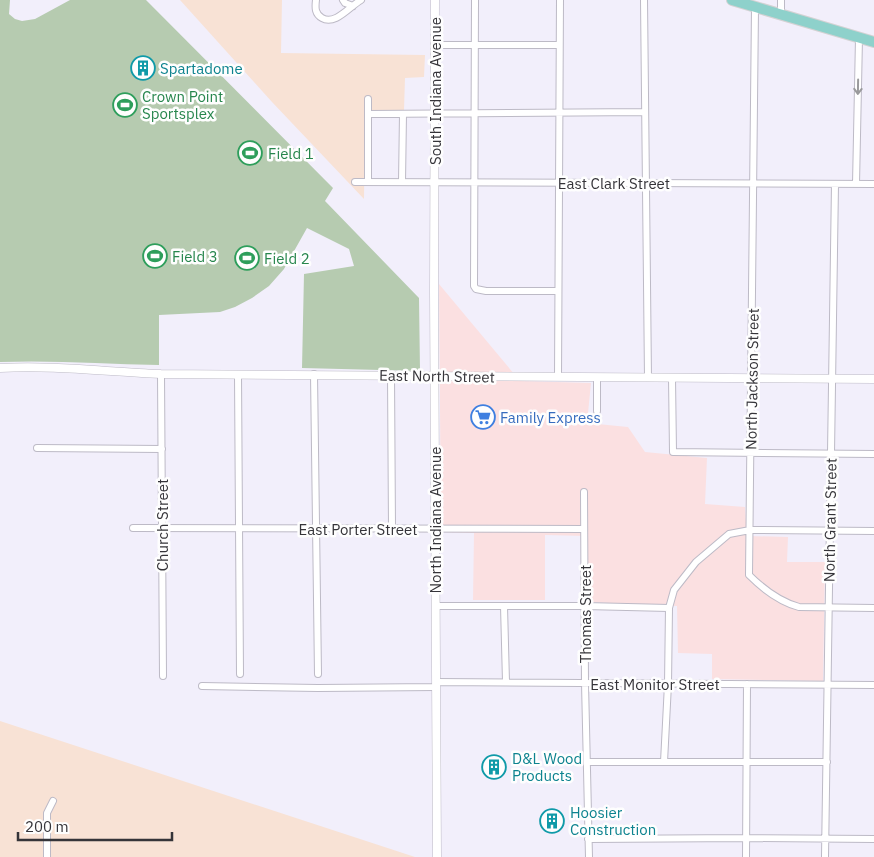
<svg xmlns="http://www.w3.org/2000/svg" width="874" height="857" viewBox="0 0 874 857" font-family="'IBM Plex Sans',sans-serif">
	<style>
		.commercial { fill: #fbe0e1 }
		.industrial { fill: #f8e2d5 }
		.green { fill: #b6cbb0 }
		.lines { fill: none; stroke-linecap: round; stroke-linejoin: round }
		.minor-casing { stroke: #bdbac6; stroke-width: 8 }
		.tertiary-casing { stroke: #bdbac6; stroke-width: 9 }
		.primary-casing { stroke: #d3d2d3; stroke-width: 12 }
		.minor { stroke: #fff; stroke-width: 6 }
		.tertiary { stroke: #fff; stroke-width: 8 }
		.primary { stroke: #8ed1cb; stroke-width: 10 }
		.oneway { stroke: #9a9a9c }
		.labels { text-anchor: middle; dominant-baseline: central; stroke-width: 5; stroke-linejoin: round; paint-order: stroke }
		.culture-label { font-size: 15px; fill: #0d838f; stroke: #fefefe; text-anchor: start }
		.street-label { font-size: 15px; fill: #353439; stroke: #fefefe }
		.leisure-label { font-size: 15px; fill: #27864d; stroke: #fefefe; text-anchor: start }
		.shop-label { font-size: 15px; fill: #366cbe; stroke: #fefefe; text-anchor: start }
	</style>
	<rect width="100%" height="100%" fill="#f2effb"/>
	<path class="commercial" d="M439,284L520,381L591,383L587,423L628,427L645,452L707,458L705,504L745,507L747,536L788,537L787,562H825L823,681L712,679V654L678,653L677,606L587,602V536L545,535V600H473L474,533L441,532Z"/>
	<path class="industrial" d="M180,0H282L281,53L425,55L424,77L405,78L404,110H365L364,199L272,102Z
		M0,721L415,857H0Z"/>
	<path class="green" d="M0,0H10L9,14L15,19L22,21L35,19L70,0H146L333,188L325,201L419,298L420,371L302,368L304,274L354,266L349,249L307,228L284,269L269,286L252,298L235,307L220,312L159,315V365C106,364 53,360 0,362Z"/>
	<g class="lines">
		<g class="minor-casing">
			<path id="minor" d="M316,0C315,8 315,14 322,18C335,26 350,6 361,0
				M343,0L345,3L353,6
				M475,0L474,286L476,289L486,291H558
				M644,0L648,378
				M781,0V15
				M755,8L749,575C763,589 781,602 799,607L874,608
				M435,45H559
				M368,99V182
				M368,114L645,112
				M355,182L874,184
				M402,182L403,114
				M856,184L859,38
				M161,374L163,676
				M314,374L318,674
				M238,375L240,674
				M391,375L392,528
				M558,377L560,0
				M672,378L673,452L874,454
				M597,411V378
				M37,448L162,449
				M584,492L585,683L589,857
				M133,528L584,529
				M436,606H585L669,608
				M504,606L506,682
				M436,682L874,685
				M202,686L318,688L436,687
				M587,762H827
				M664,762L668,684L669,608L674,590L696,562L729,534L750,530L874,531
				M588,839L746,838L874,839
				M47,857V813L53,801
				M746,857L747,684
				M825,857L835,184"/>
		</g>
		<g class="tertiary-casing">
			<path id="tertiary" d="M435,0L434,291L437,857
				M0,368C54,365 107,372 161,374L874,379"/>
		</g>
		<g class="primary-casing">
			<path id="primary" d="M732,0L874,42"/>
		</g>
		<use href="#minor" class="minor"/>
		<use href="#tertiary" class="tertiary"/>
		<use href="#primary" class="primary"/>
	</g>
	<defs><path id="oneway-shaft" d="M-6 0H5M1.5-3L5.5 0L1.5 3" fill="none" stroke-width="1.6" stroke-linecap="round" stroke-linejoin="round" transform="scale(1.25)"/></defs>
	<use class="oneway" href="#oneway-shaft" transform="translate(858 87) rotate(91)"/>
	<defs>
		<g id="building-ring" transform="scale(1.25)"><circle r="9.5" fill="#fefefe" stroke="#0f9aa8" stroke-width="1.5"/><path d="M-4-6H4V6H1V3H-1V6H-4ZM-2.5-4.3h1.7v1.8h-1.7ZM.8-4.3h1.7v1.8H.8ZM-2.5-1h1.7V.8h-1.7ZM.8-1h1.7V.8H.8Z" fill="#0f9aa8"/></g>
		<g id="stadium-ring" transform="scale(1.25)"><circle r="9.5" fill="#fefefe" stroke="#2e9e5b" stroke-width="1.5"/><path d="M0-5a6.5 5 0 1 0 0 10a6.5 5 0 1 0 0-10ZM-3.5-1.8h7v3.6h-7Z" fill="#2e9e5b"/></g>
		<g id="supermarket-ring" transform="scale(1.25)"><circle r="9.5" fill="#fefefe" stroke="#3f7fe0" stroke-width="1.5"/><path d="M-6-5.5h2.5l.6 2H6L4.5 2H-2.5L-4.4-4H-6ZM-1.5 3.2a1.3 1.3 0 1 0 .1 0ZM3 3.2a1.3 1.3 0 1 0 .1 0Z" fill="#3f7fe0"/></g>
	</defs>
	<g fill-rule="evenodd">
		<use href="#building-ring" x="143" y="68"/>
		<use href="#stadium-ring" x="125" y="105"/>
		<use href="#stadium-ring" x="250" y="153"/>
		<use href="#stadium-ring" x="155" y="256"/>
		<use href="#stadium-ring" x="247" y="258"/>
		<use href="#supermarket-ring" x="483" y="417"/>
		<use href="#building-ring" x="494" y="767"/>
		<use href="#building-ring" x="552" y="821"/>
	</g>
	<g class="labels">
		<g class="culture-label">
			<text x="160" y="68">Spartadome</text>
			<text x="512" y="758">D&amp;L Wood<tspan x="512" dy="17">Products</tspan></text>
			<text x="570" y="812">Hoosier<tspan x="570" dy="17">Construction</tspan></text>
		</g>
		<g class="street-label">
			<text transform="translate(435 91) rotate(-90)">South Indiana Avenue</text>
			<text x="614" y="183">East Clark Street</text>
			<text transform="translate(437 376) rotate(1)">East North Street</text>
			<text transform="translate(752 379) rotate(-89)">North Jackson Street</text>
			<text transform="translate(435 520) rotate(-90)">North Indiana Avenue</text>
			<text transform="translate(830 520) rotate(-89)">North Grant Street</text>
			<text transform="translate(162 525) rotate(-90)">Church Street</text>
			<text x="358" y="529">East Porter Street</text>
			<text transform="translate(585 614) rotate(-90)">Thomas Street</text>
			<text x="655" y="684">East Monitor Street</text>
		</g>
		<g class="leisure-label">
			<text x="142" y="96">Crown Point<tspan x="142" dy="17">Sportsplex</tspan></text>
			<text x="268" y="153">Field 1</text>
			<text x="172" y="256">Field 3</text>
			<text x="264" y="258">Field 2</text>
		</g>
		<g class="shop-label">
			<text x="500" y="417">Family Express</text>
		</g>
	</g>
	<path d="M18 832v8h154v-8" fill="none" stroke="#353439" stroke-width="2.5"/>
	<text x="25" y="832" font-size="15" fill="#353439" stroke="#fefefe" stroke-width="4" paint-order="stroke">200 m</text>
</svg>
